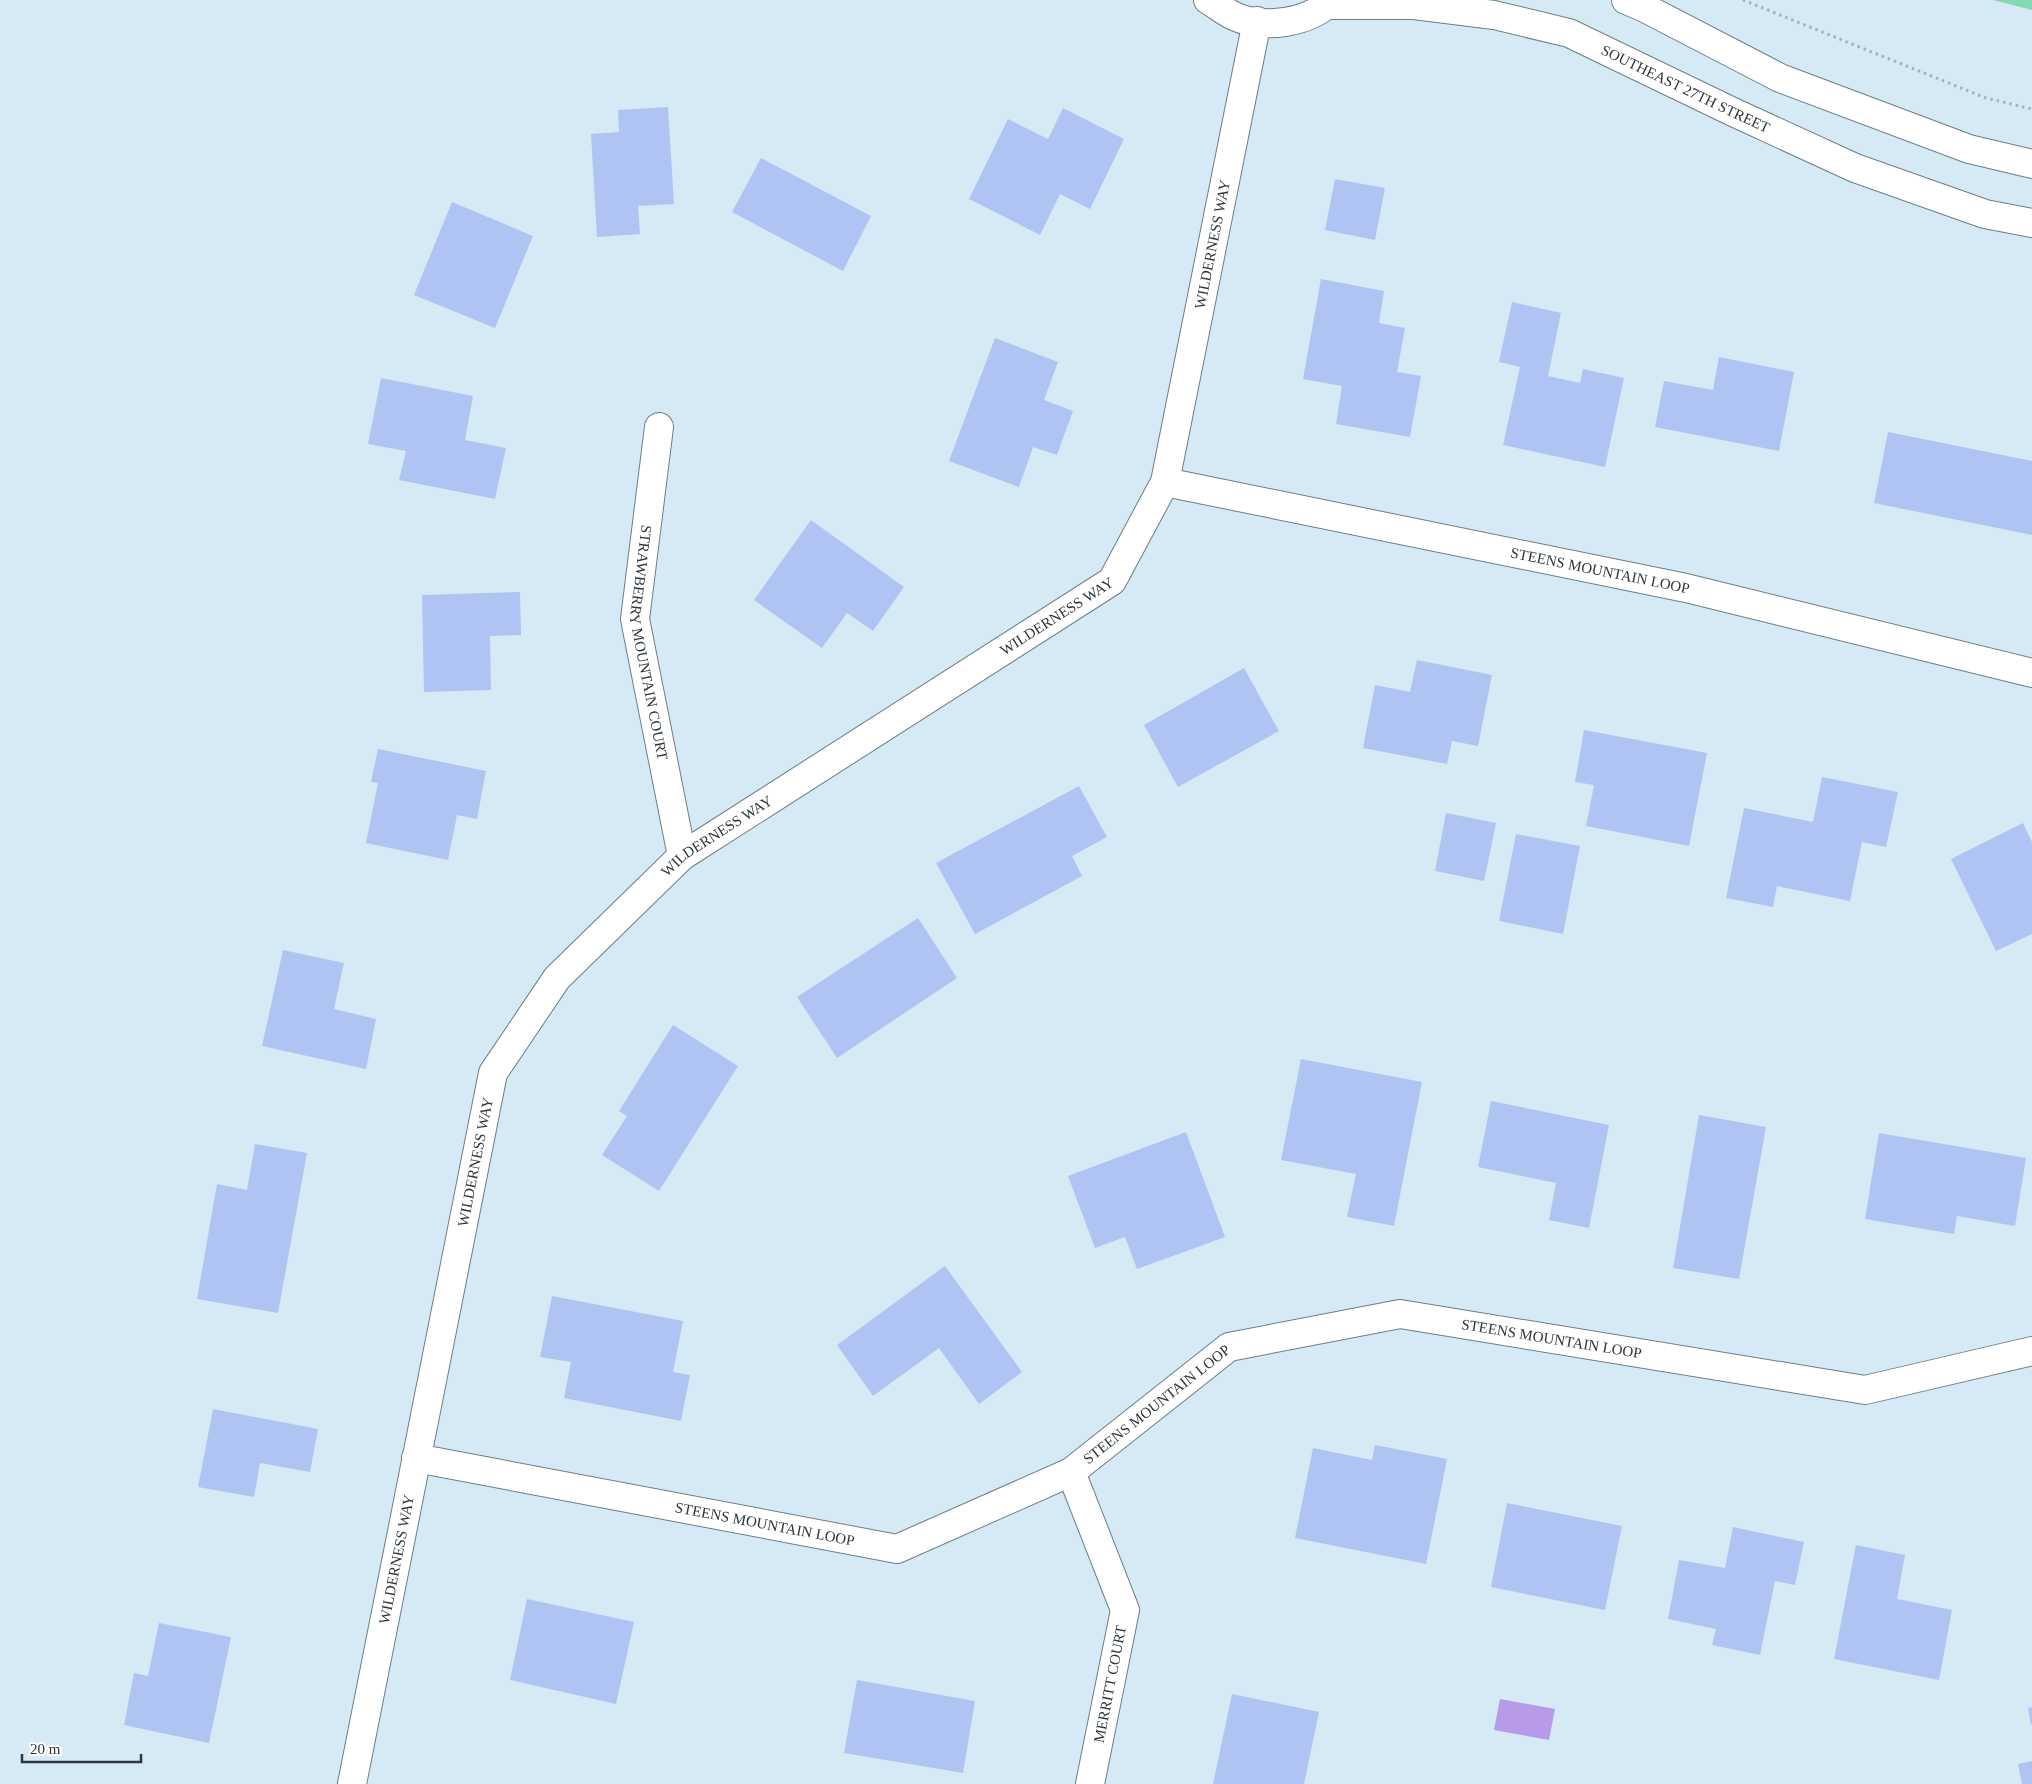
<svg xmlns="http://www.w3.org/2000/svg" width="2032" height="1784" viewBox="0 0 2032 1784" font-family="'Times New Roman',serif">
	<style>
		.green { fill: #83dab0 }
		.water { fill: #b79bea }
		.building { fill: #afc4f2 }
		.lines { fill: none; stroke-linecap: round; stroke-linejoin: round }
		.minor-casing { stroke: #6b7e88; stroke-width: 30 }
		.secondary-casing { stroke: #6b7e88; stroke-width: 30 }
		.path { stroke: #a1b2bb; stroke-width: 3; stroke-dasharray: 2.5 4; stroke-linecap: butt }
		.minor { stroke: #fff; stroke-width: 28 }
		.secondary { stroke: #fff; stroke-width: 28 }
		.labels { text-anchor: middle; dominant-baseline: central; stroke-width: 4; stroke-linejoin: round; paint-order: stroke }
		.street-label { font-size: 15px; fill: #2e363b; stroke: #fff }
	</style>
	<rect width="100%" height="100%" fill="#d5eaf5"/>
	<path class="green" d="M1993,0H2032V10Z"/>
	<path class="water" d="M1500,1699L1555,1709L1549,1740L1494,1730Z"/>
	<path class="building" d="M668,107L674,204L638,206L640,234L597,237L591,134L619,132L618,110Z
		M1063,108L1124,139L1090,209L1060,194L1040,235L969,199L1008,119L1048,139Z
		M761,158L871,216L843,271L732,212Z
		M1335,179L1385,188L1375,240L1325,230Z
		M452,202L533,236L495,328L414,295Z
		M1321,279L1384,291L1379,323L1405,328L1397,372L1421,376L1410,437L1336,424L1342,386L1303,379Z
		M1512,302L1561,313L1548,376L1580,383L1583,369L1624,378L1605,467L1503,445L1520,367L1499,362Z
		M995,338L1058,362L1044,400L1073,411L1057,455L1033,447L1019,487L949,461Z
		M1719,357L1794,372L1779,451L1655,427L1664,381L1713,390Z
		M381,378L473,396L465,440L506,448L495,499L399,480L406,451L368,444Z
		M1888,432L2032,461V535L1874,503Z
		M811,520L904,587L873,631L847,613L822,648L754,600Z
		M520,592L521,635L490,636L491,690L424,692L422,595Z
		M1417,660L1492,675L1478,746L1452,741L1447,764L1363,748L1375,685L1410,692Z
		M1244,668L1279,731L1178,787L1144,725Z
		M1584,730L1707,753L1689,846L1586,826L1594,785L1575,782Z
		M378,749L486,771L477,819L457,815L448,860L366,843L378,783L371,782Z
		M1822,777L1898,792L1886,847L1862,842L1850,901L1777,886L1773,907L1726,898L1744,808L1813,822Z
		M1079,786L1107,837L1072,856L1082,876L975,934L936,863Z
		M1446,813L1496,823L1484,881L1435,871Z
		M2023,823L2032,842V934L1996,951L1951,859Z
		M1516,834L1580,846L1563,934L1499,921Z
		M918,918L957,978L837,1058L797,997Z
		M283,950L344,963L334,1009L376,1019L366,1069L262,1046Z
		M673,1025L738,1066L659,1191L602,1155L627,1116L619,1111Z
		M1301,1059L1422,1082L1394,1226L1347,1217L1356,1174L1281,1160Z
		M1491,1101L1609,1125L1589,1228L1549,1220L1556,1183L1478,1167Z
		M1699,1115L1766,1127L1739,1279L1673,1268Z
		M1186,1132L1225,1237L1137,1269L1125,1237L1095,1248L1068,1176Z
		M1879,1133L2026,1158L2015,1226L1957,1216L1954,1234L1865,1219Z
		M255,1144L307,1153L278,1313L197,1299L217,1184L247,1190Z
		M945,1266L1022,1372L979,1404L939,1348L873,1396L837,1345Z
		M552,1296L683,1321L673,1372L690,1375L681,1421L564,1398L571,1362L540,1357Z
		M213,1409L318,1429L310,1472L260,1463L254,1497L198,1487Z
		M1375,1445L1447,1459L1426,1564L1295,1538L1313,1448L1372,1460Z
		M1507,1503L1622,1526L1605,1610L1491,1587Z
		M1733,1527L1804,1542L1795,1585L1775,1581L1760,1655L1712,1645L1716,1629L1668,1619L1679,1560L1725,1568Z
		M1856,1545L1905,1555L1897,1599L1952,1610L1939,1680L1834,1659Z
		M527,1599L634,1622L616,1704L510,1680Z
		M159,1623L231,1637L209,1743L124,1725L134,1673L148,1676Z
		M857,1680L975,1701L963,1773L844,1753Z
		M1232,1694L1319,1712L1304,1784H1213Z
		M2032,1707V1725H2031L2028,1708Z
		M2032,1761V1784H2022L2018,1764Z"/>
	<g class="lines">
		<g class="minor-casing">
			<g id="minor">
				<path id="s1" d="M659,427L635,619L682,856"/>
				<path id="s2" d="M1165,482L1686,588L2032,673"/>
				<path id="s3" d="M416,1458L897,1549L1071,1472L1229,1347L1400,1314L1865,1390L2032,1351"/>
				<path d="M1071,1472L1125,1610L1090,1784"/>
				<path id="s4" d="M352,1784L493,1073L557,978L682,856L1112,581L1165,482L1257,21"/>
			</g>
		</g>
		<g class="secondary-casing">
			<g id="secondary">
				<path d="M1208,0C1217,5 1225,12 1234,16C1264,30 1309,23 1332,0"/>
				<path d="M1626,0L1643,7L1780,78L1969,149L2032,164"/>
				<path id="s5" d="M1327,5H1414L1494,15L1569,33L1733,112L1855,168L1985,214L2032,223"/>
			</g>
		</g>
		<path class="path" d="M1743,0L1986,98L2032,109"/>
		<use href="#minor" class="minor"/>
		<use href="#secondary" class="secondary"/>
	</g>
	<g class="labels">
		<g class="street-label">
			<text stroke="none"><textPath href="#s5" startOffset="374">SOUTHEAST 27TH STREET</textPath></text>
			<text stroke="none"><textPath href="#s4" startOffset="1879">WILDERNESS WAY</textPath></text>
			<text stroke="none"><textPath href="#s2" startOffset="444">STEENS MOUNTAIN LOOP</textPath></text>
			<text stroke="none"><textPath href="#s4" startOffset="1459">WILDERNESS WAY</textPath></text>
			<text stroke="none"><textPath href="#s1" startOffset="218">STRAWBERRY MOUNTAIN COURT</textPath></text>
			<text stroke="none"><textPath href="#s4" startOffset="1054">WILDERNESS WAY</textPath></text>
			<text stroke="none"><textPath href="#s4" startOffset="634">WILDERNESS WAY</textPath></text>
			<text stroke="none"><textPath href="#s3" startOffset="1209">STEENS MOUNTAIN LOOP</textPath></text>
			<text stroke="none"><textPath href="#s3" startOffset="789">STEENS MOUNTAIN LOOP</textPath></text>
			<text stroke="none"><textPath href="#s3" startOffset="355">STEENS MOUNTAIN LOOP</textPath></text>
			<text stroke="none"><textPath href="#s4" startOffset="229">WILDERNESS WAY</textPath></text>
			<text transform="translate(1110 1684) rotate(-79)">MERRITT COURT</text>
		</g>
	</g>
	<path d="M22 1754v8h119v-8" fill="none" stroke="#2e363b" stroke-width="2.5"/>
	<text x="30" y="1754" font-size="15" fill="#2e363b" stroke="#ffffff" stroke-width="4" paint-order="stroke">20 m</text>
</svg>
